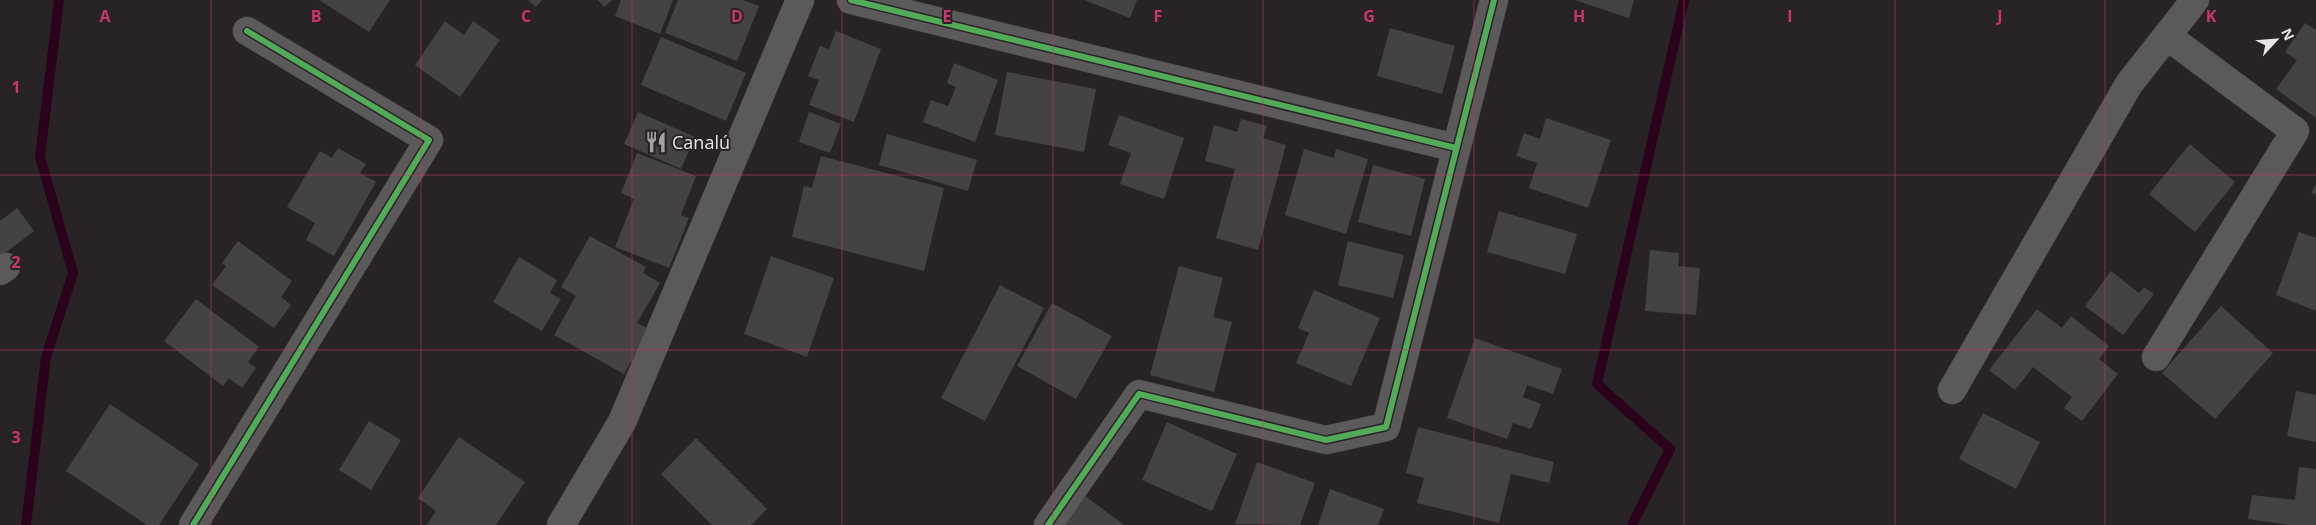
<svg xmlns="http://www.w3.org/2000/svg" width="2316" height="525" viewBox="0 0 2316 525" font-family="'Open Sans',sans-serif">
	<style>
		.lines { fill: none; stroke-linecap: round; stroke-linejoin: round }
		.stream { stroke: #2a031a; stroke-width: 10 }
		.building { fill: #454244 }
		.minor-casing { stroke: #444142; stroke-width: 29 }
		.minor { stroke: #5c595a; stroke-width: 28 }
		.cycleway-casing { stroke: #2a2226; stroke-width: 9 }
		.cycleway { stroke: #51ab58; stroke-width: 6 }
		.grid { fill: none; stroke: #c83770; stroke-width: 1; stroke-opacity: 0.55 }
		.labels { text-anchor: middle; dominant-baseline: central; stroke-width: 4; stroke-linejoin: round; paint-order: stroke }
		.poi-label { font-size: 18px; fill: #e9e4e6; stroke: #2a2226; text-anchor: start }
		.grid-label { font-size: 16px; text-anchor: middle; font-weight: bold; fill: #c83770; stroke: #2a2226; stroke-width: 4; stroke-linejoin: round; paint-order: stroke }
	</style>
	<rect width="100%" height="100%" fill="#282426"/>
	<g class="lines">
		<path class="stream" d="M26,525L46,357L73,273L40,157L59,0
			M1632,525L1670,449L1597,384L1684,0"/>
	</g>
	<path class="building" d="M319,0H390L369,32Z
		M528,0H542L536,7Z
		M598,0H612L604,7Z
		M621,0H673L660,34L615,16Z
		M678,0H743L759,6L737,61L665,33Z
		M1084,0H1137L1130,18Z
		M1575,0H1634L1629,18Z
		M445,21L464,35L473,21L500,40L460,97L415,65Z
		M2305,23L2316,30V118L2276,89L2297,60L2285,52Z
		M1390,28L1455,46L1442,94L1377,76Z
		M836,31L881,49L854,122L809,105L819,80L808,76L820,46L829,49Z
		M661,37L746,73L726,121L641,85Z
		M954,63L998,80L975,142L923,122L931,100L948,106L956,87L947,83Z
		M1007,72L1096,89L1084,152L995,135Z
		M638,112L695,137L681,169L624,144Z
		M809,112L841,124L830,153L799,142Z
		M1119,115L1184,138L1164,199L1120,184L1131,153L1108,145Z
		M1546,118L1611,140L1588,208L1529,188L1537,163L1516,156L1524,133L1540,139Z
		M1241,119L1267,126L1263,138L1286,145L1258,250L1216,238L1235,169L1205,161L1214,125L1237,132Z
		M887,134L977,160L968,191L879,165Z
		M2190,144L2235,182L2195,232L2149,194Z
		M338,148L366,164L360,173L376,182L334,256L306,240L315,223L287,207L320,151L332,158Z
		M1304,149L1334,158L1336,149L1368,159L1346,234L1285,215Z
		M637,153L696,176L681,215L689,218L669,268L615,247L634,199L621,193Z
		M821,156L944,188L924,271L792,237L804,186L812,188Z
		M1373,165L1425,179L1411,236L1358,222Z
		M2316,185V195L2311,193Z
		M17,208L34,231L0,257V221Z
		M1499,211L1577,234L1565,274L1487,252Z
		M2299,232L2316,238V311L2276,295Z
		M590,236L646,267L643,273L660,283L637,323L649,329L624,374L554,335L576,296L561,287Z
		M238,241L292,281L281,297L291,305L274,328L212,285L226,266L222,263Z
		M1348,241L1404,255L1393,298L1338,285Z
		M1650,250L1679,253L1678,266L1700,268L1696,315L1645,311Z
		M771,256L834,278L807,357L744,334Z
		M519,257L557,280L550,293L561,299L542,331L493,302Z
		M1179,266L1223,278L1213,317L1232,322L1214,392L1150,375Z
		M2111,271L2139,293L2144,287L2154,294L2123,335L2085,306Z
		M1000,285L1044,308L985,421L941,398Z
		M1314,290L1380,318L1351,386L1296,363L1309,333L1298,328Z
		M196,299L259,347L248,362L256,368L242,388L229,378L223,386L164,341Z
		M1052,303L1112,336L1076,399L1017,366Z
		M2221,306L2273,353L2215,419L2162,373Z
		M2037,309L2062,328L2071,316L2109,346L2099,359L2118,374L2082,421L2064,408L2072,397L2033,367L2015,390L1989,370Z
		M1475,338L1562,369L1553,394L1527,385L1523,397L1541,404L1531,429L1513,423L1507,439L1447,418Z
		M2296,391L2316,395V442L2287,436Z
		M110,404L199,464L159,525H147L66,471Z
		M1983,413L2040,442L2016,489L1959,459Z
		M369,421L401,440L371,490L339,470Z
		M1167,422L1237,454L1212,511L1142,480Z
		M1418,427L1554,462L1549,483L1511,474L1499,523L1417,503L1424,478L1406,473Z
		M459,437L525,482L496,525H427L436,511L418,498Z
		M696,438L767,509L751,525H712L661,474Z
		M1257,462L1315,483L1300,525L1235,524Z
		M2299,467L2316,469V525H2289L2248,519L2252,495L2295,500Z
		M1330,489L1384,509L1378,525H1318Z
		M1084,495L1124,525H1061Z"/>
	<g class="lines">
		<g class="minor-casing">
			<path id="minor" d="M851,0L1456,148
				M0,271L6,267
				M2156,357L2295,131L2167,36
				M1952,390L2129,84L2195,0
				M193,525L429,140L247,31
				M561,525L622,422L800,0
				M1048,525L1139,394L1326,440L1386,427L1494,0"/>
		</g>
		<use href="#minor" class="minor"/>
		<g class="cycleway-casing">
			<path id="cycleway" d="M851,0L1456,148
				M193,525L429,140L247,31
				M1048,525L1139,394L1326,440L1386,427L1494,0"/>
		</g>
		<use href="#cycleway" class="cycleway"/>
	</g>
	<path class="grid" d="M211,0V525M421,0V525M632,0V525M842,0V525M1053,0V525M1263,0V525M1474,0V525M1684,0V525M1895,0V525M2105,0V525M0,175H2316M0,350H2316"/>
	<defs>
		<g id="restaurant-bare" transform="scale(1.725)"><path d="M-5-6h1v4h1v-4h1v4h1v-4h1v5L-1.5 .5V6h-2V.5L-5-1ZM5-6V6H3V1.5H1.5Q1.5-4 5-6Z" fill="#a5a1a3" stroke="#2a2226" stroke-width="2.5" paint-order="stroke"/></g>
	</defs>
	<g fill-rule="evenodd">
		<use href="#restaurant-bare" x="656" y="142"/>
	</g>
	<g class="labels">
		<g class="poi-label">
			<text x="672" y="142">Canalú</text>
		</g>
	</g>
	<g class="grid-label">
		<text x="105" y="22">A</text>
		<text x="316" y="22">B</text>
		<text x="526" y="22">C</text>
		<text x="737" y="22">D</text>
		<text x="947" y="22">E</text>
		<text x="1158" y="22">F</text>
		<text x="1369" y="22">G</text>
		<text x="1579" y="22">H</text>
		<text x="1790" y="22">I</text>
		<text x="2000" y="22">J</text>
		<text x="2211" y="22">K</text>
		<text x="16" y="93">1</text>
		<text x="16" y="268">2</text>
		<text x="16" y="443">3</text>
	</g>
	<g transform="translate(2276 40) rotate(64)" stroke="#2a2226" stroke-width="4" paint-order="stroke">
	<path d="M0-4L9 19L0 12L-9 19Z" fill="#e9e4e6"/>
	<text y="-8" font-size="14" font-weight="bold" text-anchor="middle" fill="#e9e4e6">N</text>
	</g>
</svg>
